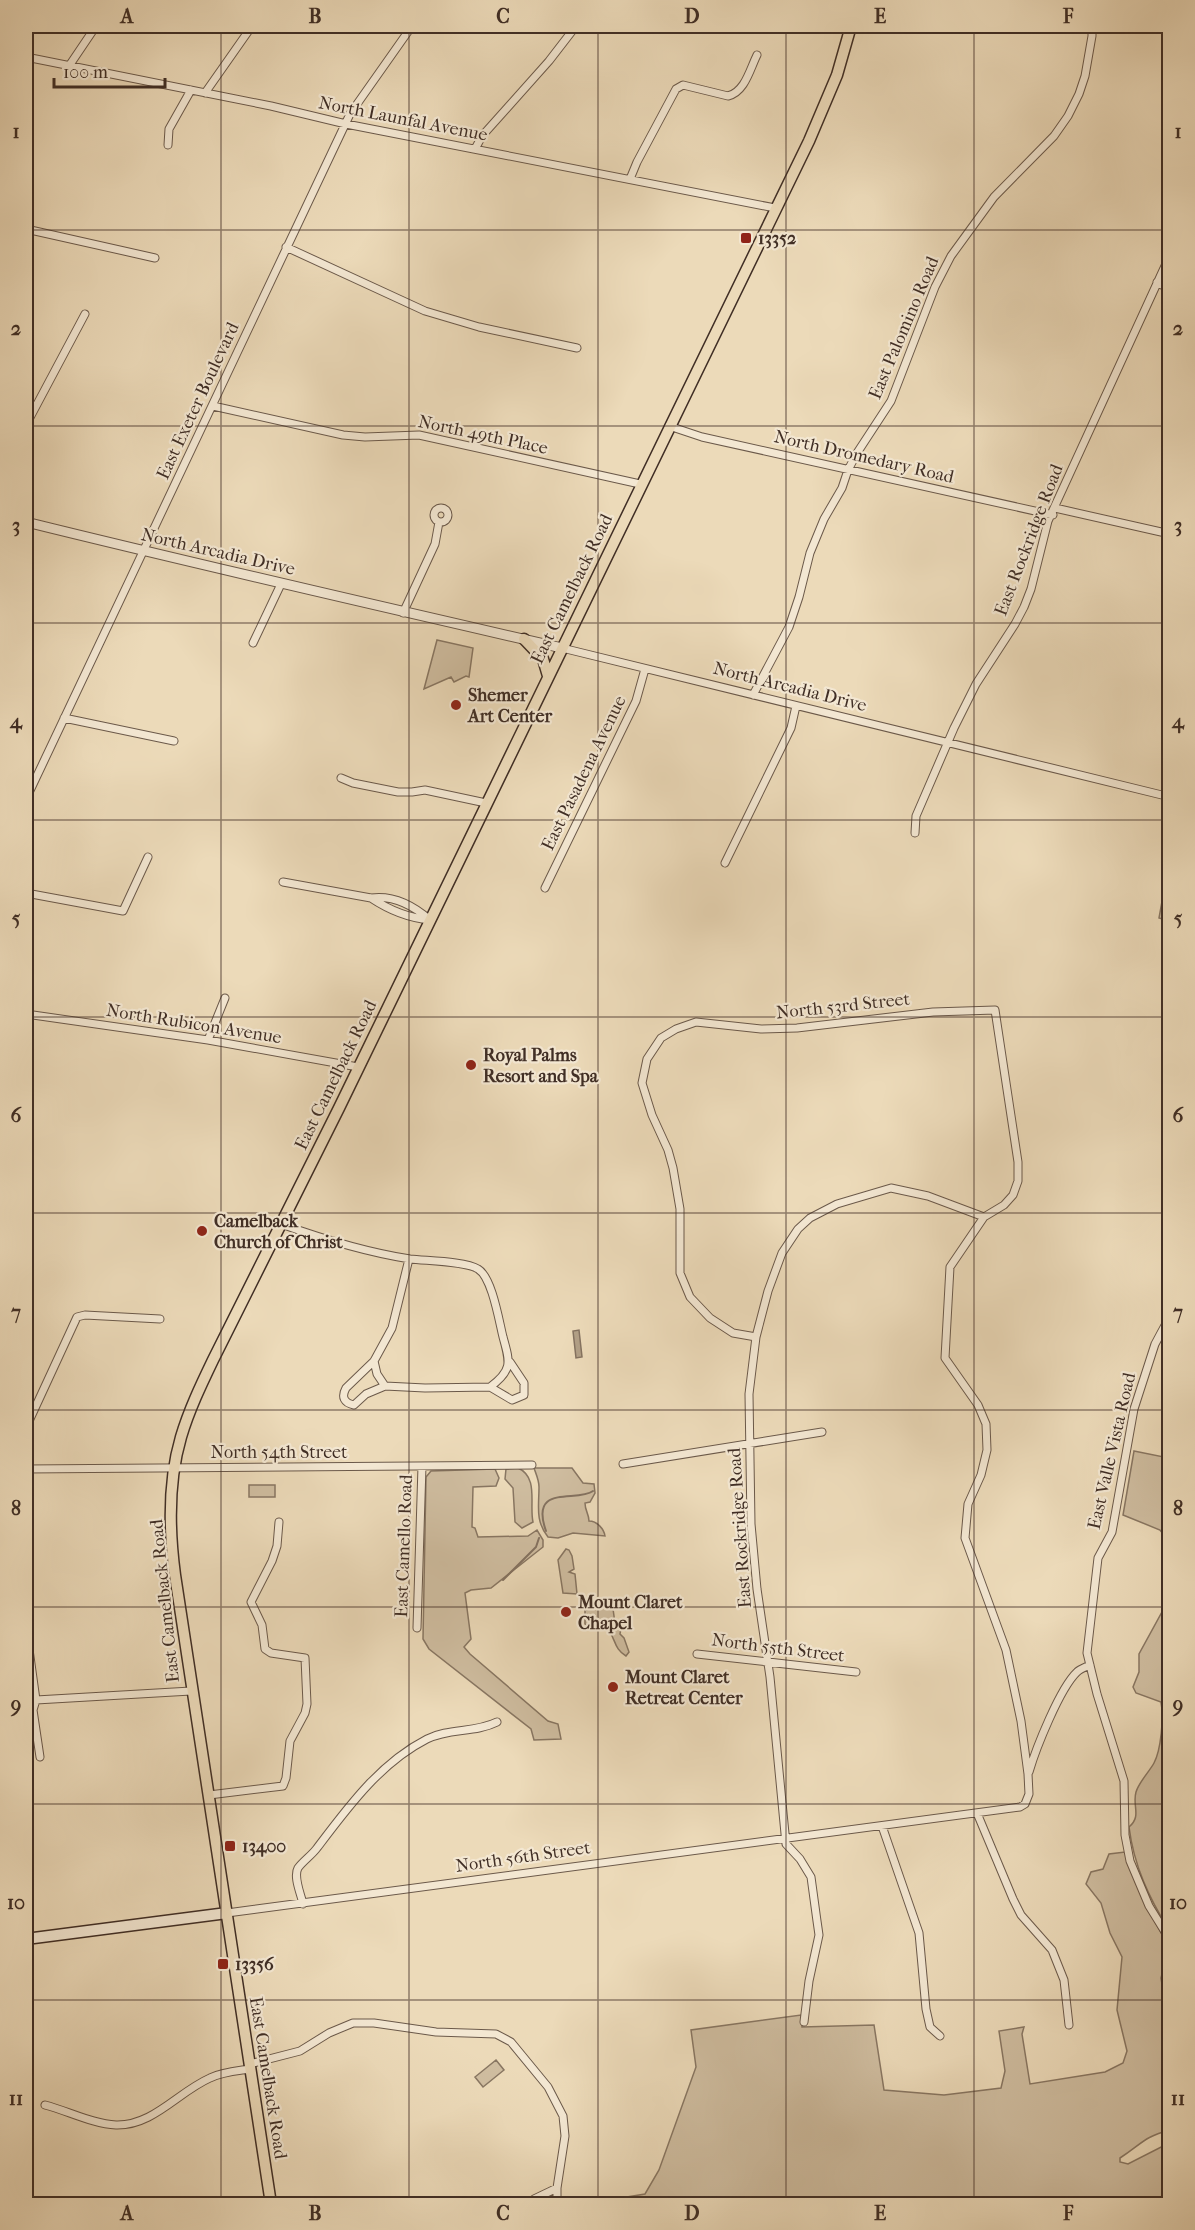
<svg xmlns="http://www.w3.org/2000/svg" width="1195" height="2230" viewBox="0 0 1195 2230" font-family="'IM FELL French Canon',serif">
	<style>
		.green { fill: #cfbda0; stroke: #887662; stroke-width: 1.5 }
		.water { fill: #b2a087; stroke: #847260; stroke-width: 1.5 }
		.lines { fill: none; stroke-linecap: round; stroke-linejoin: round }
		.stream { stroke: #847260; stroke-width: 2 }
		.minor-casing { stroke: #6b594a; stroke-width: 9 }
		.tertiary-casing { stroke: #6b594a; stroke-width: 11 }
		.secondary-casing { stroke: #402e25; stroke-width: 13 }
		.primary-casing { stroke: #402e25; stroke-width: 13 }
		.minor { stroke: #f3e7d2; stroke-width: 7 }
		.tertiary { stroke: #f3e7d2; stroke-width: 9 }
		.secondary { stroke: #f3e7d2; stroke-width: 10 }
		.primary { stroke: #ecdab9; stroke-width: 10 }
		.grid { fill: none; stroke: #402e25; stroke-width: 1.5; stroke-opacity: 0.55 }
		.poi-dot { fill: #8f2418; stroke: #f3e7d2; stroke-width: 2 }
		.labels { text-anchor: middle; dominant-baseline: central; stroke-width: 4.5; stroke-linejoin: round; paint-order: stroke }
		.street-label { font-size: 18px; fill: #402e25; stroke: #f3e7d2 }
		.poi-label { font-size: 18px; font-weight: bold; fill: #402e25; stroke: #f3e7d2; text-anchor: start }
		.neatline { fill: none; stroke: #402e25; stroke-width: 2 }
		.grid-label { font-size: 20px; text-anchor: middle; font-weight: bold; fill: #402e25 }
	</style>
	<rect width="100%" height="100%" fill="#ecdab9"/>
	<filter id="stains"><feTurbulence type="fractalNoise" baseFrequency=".00333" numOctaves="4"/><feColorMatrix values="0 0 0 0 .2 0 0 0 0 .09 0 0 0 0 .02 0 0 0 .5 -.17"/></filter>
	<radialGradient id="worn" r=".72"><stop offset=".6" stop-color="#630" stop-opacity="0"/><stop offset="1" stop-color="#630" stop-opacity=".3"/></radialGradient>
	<path class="green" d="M437,640L473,648L469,677L466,676L454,682L451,677L424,689Z
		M1169,863V921L1159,918Z
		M1134,1451L1169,1458V1930C1149,1898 1134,1866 1129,1827C1142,1816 1132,1806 1136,1792C1139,1782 1149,1772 1154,1763C1161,1750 1164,1717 1161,1702L1136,1693L1133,1687L1139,1672V1654L1163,1610L1167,1539L1160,1530L1123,1515Z
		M518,1468C539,1477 529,1505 533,1522L522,1528L515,1522L513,1488L505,1479L506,1469Z
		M534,1468H572L583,1483L594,1484L595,1493L590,1502L585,1503C585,1511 589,1514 589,1521C597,1521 604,1529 605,1536L573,1533L558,1538L548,1537C535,1521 539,1506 539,1487C539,1480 536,1474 534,1468Z
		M495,1469L499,1478L496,1486L473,1487L472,1527L475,1528L478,1537L528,1536L537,1530L543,1540V1547L491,1588L471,1590L465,1593L471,1639L464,1647L470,1654L548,1721L558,1724L561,1739L534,1740L531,1729L429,1649L423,1639L426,1477L431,1471Z
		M249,1485H275V1497H249Z
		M566,1549L569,1550L572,1556L574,1569L569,1572L575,1574L577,1594L563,1593L558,1560Z
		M604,1606L613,1609L615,1623H622L620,1634L624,1638L629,1652L626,1656C614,1649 616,1640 609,1631C603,1625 592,1629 585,1624V1610Z
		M1125,1852C1135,1886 1152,1917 1169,1947L1161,1978L1170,2035V2130C1143,2137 1142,2144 1120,2158V2162L1128,2164L1169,2143V2204H584L645,2194L659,2170L696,2067L691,2030L801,2015L802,2027L874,2025L884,2090L944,2095L1001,2088L1005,2071L999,2031L1024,2027L1022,2034L1030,2084L1105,2072L1123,2063L1127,2051L1117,2010L1122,1957L1110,1933L1101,1903L1086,1884L1091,1872L1103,1869L1109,1854Z
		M496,2060L504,2070L483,2087L475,2077Z"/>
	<path class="water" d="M579,1330L582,1357L576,1358L573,1331Z"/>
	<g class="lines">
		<path class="stream" d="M546,1531C529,1483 577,1503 593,1491
			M503,1580L536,1547L539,1538"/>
		<g class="minor-casing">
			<path id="minor" d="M26,57L271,106L346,124L775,208
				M69,66L96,26
				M205,93L252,26
				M168,145L169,129L191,90
				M475,149L482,136L549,61L576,26
				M630,179L637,162L676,89L683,85L728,96C745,92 750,69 757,55
				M26,229L155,258
				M286,247L425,311L479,327L577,348
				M1157,282L1170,290
				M213,406L343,435L365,437L419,435L640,484
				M26,425L85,314
				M669,426L702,437L1053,515
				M1055,508L1170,534
				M434 515a7 7 0 1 1 14 0a7 7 0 1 1-14 0Z
				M403,613L435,544L439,522
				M253,643L281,584
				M562,648L1170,797
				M753,695L789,627L799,597L810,553L824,519L842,488L848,470L857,453L891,401L935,287L951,256L994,197L1054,136L1068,116L1079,94L1085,76L1092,36V26
				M64,718L174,741
				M341,778L353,783L398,792H412L425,790L486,803
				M26,799L350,114L412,26
				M915,833L916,816L954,728L976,684L1015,624L1024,607L1031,589L1048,521L1170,255
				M725,863L791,728L796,706
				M283,882L371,898C393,895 414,906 430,920
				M545,888L636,701L645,669
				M26,893L123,911L148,857
				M371,898C389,910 409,918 430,920
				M26,1014L208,1040L358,1067
				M208,1040L225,998
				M281,1224C323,1239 365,1252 410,1259C426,1261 465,1261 478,1269C492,1277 499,1321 503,1337C510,1362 513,1370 490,1387
				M409,1259L392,1328L374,1361L346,1388C341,1397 344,1403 354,1405L366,1394L385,1386L425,1388L490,1387
				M1170,1316L1155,1344L1134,1409L1112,1532L1098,1558L1087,1653L1097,1694L1124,1781L1125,1835L1130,1861L1149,1906L1170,1940
				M374,1361L377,1374L385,1386
				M490,1387L512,1400L524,1395V1383L510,1362
				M26,1433L29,1421L77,1317L85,1315L160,1319
				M623,1464L822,1432
				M26,1469L532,1465
				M417,1628L422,1466
				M28,1642L36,1700L33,1710L40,1757
				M697,1654L856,1672
				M36,1700L191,1691
				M1029,1772C1036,1748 1060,1688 1077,1672C1080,1669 1086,1667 1090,1665
				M209,1795L283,1786L286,1778L290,1741L305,1713L307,1704L305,1658L271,1653L265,1649L262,1625L251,1602L272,1561L277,1546L279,1522
				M977,1813L1013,1899L1021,1915L1052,1950L1064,1980L1069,2025
				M882,1826L919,1933L926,2009L930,2027L940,2036
				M303,1904C301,1894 293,1877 298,1868C303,1861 312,1855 317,1848C348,1807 380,1763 427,1739C449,1728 475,1733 497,1722
				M227,1913L1020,1807L1025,1804L1029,1794L1028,1774L1021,1721L1006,1650L965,1538L968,1504L981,1475L987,1450L986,1424L978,1405L945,1358L950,1267L984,1217L1004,1205L1013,1195L1018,1181V1162L995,1010L933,1012L797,1028L761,1029L696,1022L676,1029L661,1038L647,1059L642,1083L652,1115L668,1150L673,1168L680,1209V1273L690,1297L710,1318L733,1333L756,1337
				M804,2022L809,1981L819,1935L817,1921L811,1877L800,1859L786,1844L770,1677L757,1589L751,1524L749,1394L756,1337L768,1291L782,1253L798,1229L810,1218L837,1204L891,1188L928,1196L984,1217
				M250,2064L300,2051L329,2033L353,2023H374L436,2032L496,2034L511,2042L548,2087L563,2116L565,2136L557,2188
				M45,2105C68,2111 93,2124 116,2125C153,2126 178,2092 210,2078C222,2072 237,2071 250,2069
				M532,2204L534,2199L557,2188V2204"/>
		</g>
		<g class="tertiary-casing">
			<path id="tertiary" d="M26,522C204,566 383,607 562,648"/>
		</g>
		<g class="secondary-casing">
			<path id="secondary" d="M26,1939L227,1913"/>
		</g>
		<g class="primary-casing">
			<path id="primary" d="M524,639L543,659L548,676
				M271,2204L175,1575C169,1530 168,1481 181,1437C189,1410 201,1385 213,1360L339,1108L809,141L837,75L851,26"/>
		</g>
		<use href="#minor" class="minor"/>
		<use href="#tertiary" class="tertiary"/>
		<use href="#secondary" class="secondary"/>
		<use href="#primary" class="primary"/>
	</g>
	<path class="grid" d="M221,26V2204M409,26V2204M598,26V2204M786,26V2204M974,26V2204M26,230H1170M26,426H1170M26,623H1170M26,820H1170M26,1017H1170M26,1213H1170M26,1410H1170M26,1607H1170M26,1804H1170M26,2000H1170"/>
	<g class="poi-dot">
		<rect x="740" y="232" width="12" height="12" rx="3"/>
		<circle cx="456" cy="705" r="6"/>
		<circle cx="471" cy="1065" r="6"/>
		<circle cx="202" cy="1231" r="6"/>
		<circle cx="566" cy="1612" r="6"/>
		<circle cx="613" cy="1687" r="6"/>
		<rect x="224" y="1840" width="12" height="12" rx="3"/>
		<rect x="217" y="1958" width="12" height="12" rx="3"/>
	</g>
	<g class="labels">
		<g class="street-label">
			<text transform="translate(403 119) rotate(11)">North Launfal Avenue</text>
			<text transform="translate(904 328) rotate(-67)">East Palomino Road</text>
			<text transform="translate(198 401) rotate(-65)">East Exeter Boulevard</text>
			<text transform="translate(483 435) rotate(12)">North 49th Place</text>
			<text transform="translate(864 457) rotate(13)">North Dromedary Road</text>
			<text transform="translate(1029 540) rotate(-69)">East Rockridge Road</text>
			<text transform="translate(218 552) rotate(13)">North Arcadia Drive</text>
			<text transform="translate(572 589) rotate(-64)">East Camelback Road</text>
			<text transform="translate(790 687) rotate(14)">North Arcadia Drive</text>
			<text transform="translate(584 773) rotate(-64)">East Pasadena Avenue</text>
			<text transform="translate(843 1006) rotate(-6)">North 53rd Street</text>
			<text transform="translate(194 1024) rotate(9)">North Rubicon Avenue</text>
			<text transform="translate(336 1075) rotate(-64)">East Camelback Road</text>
			<text transform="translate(1112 1451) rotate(-77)">East Valle Vista Road</text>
			<text x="279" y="1452">North 54th Street</text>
			<text transform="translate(740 1528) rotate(-94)">East Rockridge Road</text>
			<text transform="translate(404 1546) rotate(-88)">East Camello Road</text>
			<text transform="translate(165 1601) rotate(-96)">East Camelback Road</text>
			<text transform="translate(778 1648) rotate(7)">North 55th Street</text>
			<text transform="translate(523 1857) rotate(-8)">North 56th Street</text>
			<text transform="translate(268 2078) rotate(81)">East Camelback Road</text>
		</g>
		<g class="poi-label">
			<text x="758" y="238">13352</text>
			<text x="468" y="695">Shemer<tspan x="468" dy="21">Art Center</tspan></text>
			<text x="483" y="1055">Royal Palms<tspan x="483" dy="21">Resort and Spa</tspan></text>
			<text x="214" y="1221">Camelback<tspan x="214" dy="21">Church of Christ</tspan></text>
			<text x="578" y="1602">Mount Claret<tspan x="578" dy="21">Chapel</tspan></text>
			<text x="625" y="1677">Mount Claret<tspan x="625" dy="21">Retreat Center</tspan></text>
			<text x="242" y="1846">13400</text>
			<text x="235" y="1964">13356</text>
		</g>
	</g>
	<rect width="1195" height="2230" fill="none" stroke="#ecdab9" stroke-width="66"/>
	<path d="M54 78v9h111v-9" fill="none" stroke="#402e25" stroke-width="3"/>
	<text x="63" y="78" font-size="18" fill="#402e25" stroke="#f3e7d2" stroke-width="4.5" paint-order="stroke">100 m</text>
	<rect x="33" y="33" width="1129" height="2164" class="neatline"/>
	<g class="grid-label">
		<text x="127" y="23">A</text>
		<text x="315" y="23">B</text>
		<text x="503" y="23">C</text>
		<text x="692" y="23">D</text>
		<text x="880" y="23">E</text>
		<text x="1068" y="23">F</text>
		<text x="16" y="138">1</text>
		<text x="1178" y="138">1</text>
		<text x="16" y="335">2</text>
		<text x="1178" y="335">2</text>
		<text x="16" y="532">3</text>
		<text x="1178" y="532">3</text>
		<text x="16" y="728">4</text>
		<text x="1178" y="728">4</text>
		<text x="16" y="925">5</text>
		<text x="1178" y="925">5</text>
		<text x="16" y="1122">6</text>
		<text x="1178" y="1122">6</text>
		<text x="16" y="1319">7</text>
		<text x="1178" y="1319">7</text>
		<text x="16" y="1515">8</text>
		<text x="1178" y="1515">8</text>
		<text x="16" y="1712">9</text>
		<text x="1178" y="1712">9</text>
		<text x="16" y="1909">10</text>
		<text x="1178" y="1909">10</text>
		<text x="16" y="2105">11</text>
		<text x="1178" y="2105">11</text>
		<text x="127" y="2220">A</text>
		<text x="315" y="2220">B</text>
		<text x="503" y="2220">C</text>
		<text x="692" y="2220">D</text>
		<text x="880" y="2220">E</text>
		<text x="1068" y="2220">F</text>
	</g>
	<rect width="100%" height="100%" filter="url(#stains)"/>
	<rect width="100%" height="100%" fill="url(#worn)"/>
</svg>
